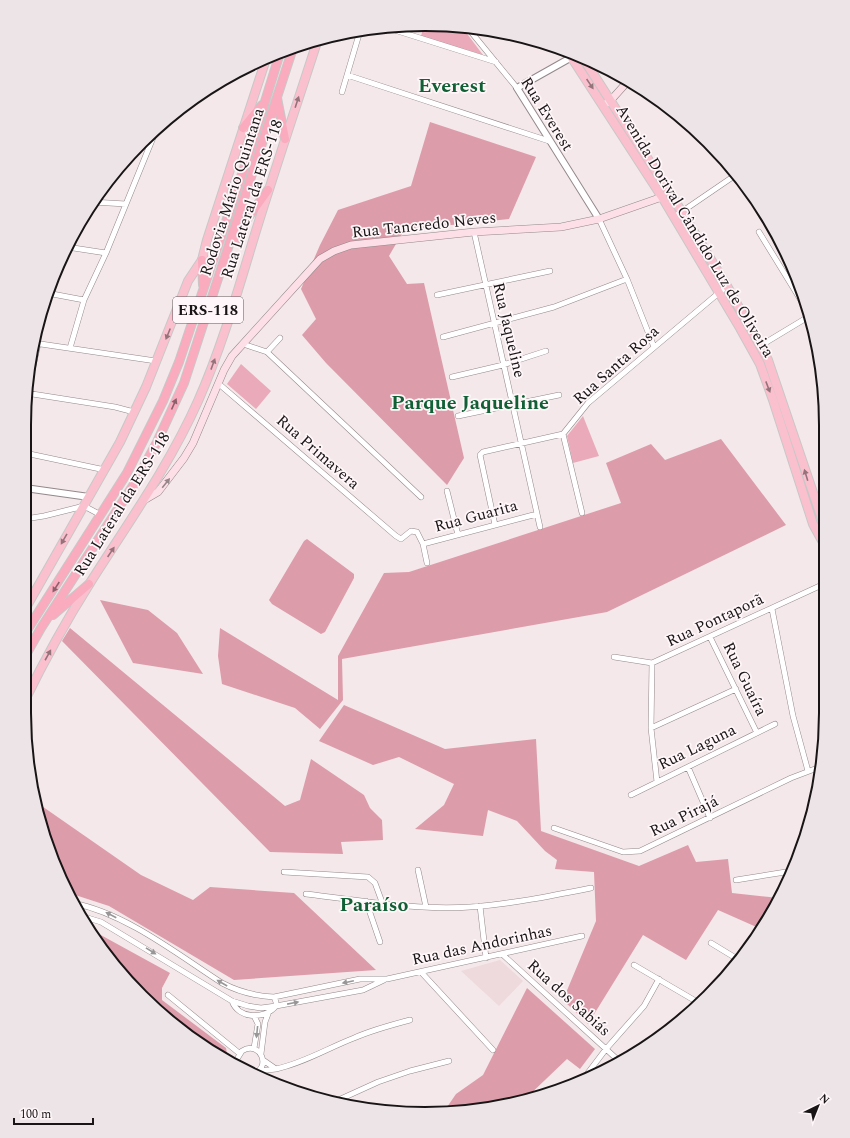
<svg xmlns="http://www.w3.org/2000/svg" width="850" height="1138" viewBox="0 0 850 1138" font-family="Spectral,serif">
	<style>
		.built { fill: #eed9dd }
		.green { fill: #ebaab9 }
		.forest { fill: #dd9caa }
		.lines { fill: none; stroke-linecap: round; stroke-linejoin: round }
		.minor-casing { stroke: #93888b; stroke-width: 6 }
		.tertiary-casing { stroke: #93888b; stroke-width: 8 }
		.secondary-casing { stroke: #93888b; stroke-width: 8 }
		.primary-casing { stroke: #c8c7c7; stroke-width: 10 }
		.trunk-casing { stroke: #c8c7c7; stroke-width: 10 }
		.minor { stroke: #fff; stroke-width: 5 }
		.tertiary { stroke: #fff; stroke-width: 6 }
		.secondary { stroke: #fde0e7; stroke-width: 7 }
		.primary { stroke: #fbc0ce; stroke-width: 8 }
		.trunk { stroke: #faabbe; stroke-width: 8 }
		.oneway { fill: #95737b }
		.oneway2 { fill: #8a606a }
		.oneway3 { fill: #968589 }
		.oneway4 { fill: #989696 }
		.labels { text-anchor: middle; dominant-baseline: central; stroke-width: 3.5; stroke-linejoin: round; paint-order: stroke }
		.shield { fill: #fef6f8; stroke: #5e585a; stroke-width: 1 }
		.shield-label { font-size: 15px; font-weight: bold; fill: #191516 }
		.street-label { font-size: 16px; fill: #191516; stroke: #fef6f8 }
		.district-label { font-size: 20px; font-weight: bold; fill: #105f35; stroke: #fef6f8 }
		.rim { fill: none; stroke: #191516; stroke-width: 2 }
	</style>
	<rect width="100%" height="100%" fill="#f4e8ea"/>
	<path class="built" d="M500,960L523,981L499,1006L461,971Z"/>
	<path class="green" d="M424,26L462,27L483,55L421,36Z
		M241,364L271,391L256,409L227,384Z
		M583,416L599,456L573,463L567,436Z"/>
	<path class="forest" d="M430,122L536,157L509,219L404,230L389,256L407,284L424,283L464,458L447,485L326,363L302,335L316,319L301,289L320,245L338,210L411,186Z
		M721,439L786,525L607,612L342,659L343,700L320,729L295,708L222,684L218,656L220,628L338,700V656L384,573L409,572L621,503L606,463L651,444L665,460Z
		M307,539L354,574V578L325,632L321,634L272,604L269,600L304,541Z
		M100,600L148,610L177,633L203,674L133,663Z
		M70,628L285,806L300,800L311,759L364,795L370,808L382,820L383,840L341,842L343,854L270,852L62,641Z
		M344,705L445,749L536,739L541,831L639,866L688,845L696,862L728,859L732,893L779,898L772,913L761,929L718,910L686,960L643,935L588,1024L563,1000L596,921L594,872L555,869L557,860L545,851L517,821L488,810L483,836L415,829L444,805L454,784L399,757L373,765L319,741Z
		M36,802L141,875L193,900L210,887L294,893L376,970L234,980L109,906L69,893L38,817Z
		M88,928L170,973L162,988V1000L226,1048L228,1059L160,1014L107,957Z
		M527,988L595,1049L580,1069L567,1059L523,1101L451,1113H443L456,1094L483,1075Z"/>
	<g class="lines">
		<g class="minor-casing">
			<path id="minor" d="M385,27L496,62
				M467,27L517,88
				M347,75L549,141
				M342,92L360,31
				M92,202L126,204
				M674,217L737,174
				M599,219L627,279L654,347
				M474,232L540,527
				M759,232L805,307
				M67,247L106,253
				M47,293L84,300
				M437,295L550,271
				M443,337L554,307L627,279
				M34,343L156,361
				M243,344L267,352L280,338
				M760,346L808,317
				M70,348L84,300L106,253L157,128
				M267,352L421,497
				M452,377L503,365L546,351
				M219,384L396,536L401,539L411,531L417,532L423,544L427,563
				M26,393L115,407L134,412
				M27,394L38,344
				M458,416L559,395
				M563,434L582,513
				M25,453L105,470
				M447,491L458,535
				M25,519L44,516L84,506L101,515
				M495,525L480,455L483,452L563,434L588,403L727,286
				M423,544L537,514
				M772,609L793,716L808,771
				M710,637L757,733
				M614,657L652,663L824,584
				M652,663L651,728L657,782
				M651,728L736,689
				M688,767L710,818
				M631,795L775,724
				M554,828L623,852L640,851L791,778L820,767
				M418,870L426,907
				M284,872L368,877L375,883L382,902
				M736,880L792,871
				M306,894C359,900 417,911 470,907C511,904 551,896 591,888
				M366,901L380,942
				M73,903C127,914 177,954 222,983C239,992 255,996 274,997L360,979H387L582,936
				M480,906L486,958
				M78,915L101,922L232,1001L248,1006L261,1008L276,1006L363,990L384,980
				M711,943L739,960
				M502,954L618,1060
				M634,965L699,1003
				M421,972L493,1050
				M168,995L239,1053
				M232,1001C238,1019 265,1020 276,1006V1002L274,997
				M254,1048L258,1024L254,1016
				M261,1054L265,1022L268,1014
				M238,1066L237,1059L242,1051C260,1039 273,1069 252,1074
				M276,1069C304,1063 328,1048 354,1038C372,1030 391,1025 410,1020
				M259,1071L276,1069L263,1060
				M581,1082L606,1049L644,1006L659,979
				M334,1102L378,1082L410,1071L449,1061"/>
		</g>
		<g class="tertiary-casing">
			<path id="tertiary" d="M572,57L517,88L599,219
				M25,488L89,497"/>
		</g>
		<g class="secondary-casing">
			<path id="secondary" d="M604,105L611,100L629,80
				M146,499L158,492L184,458L193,443L224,370L232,356L320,259L334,251L351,245L474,232L561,227L599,219L662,197"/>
		</g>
		<g class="primary-casing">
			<path id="primary" d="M568,52L662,197L740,328L760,364L773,400L813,524L824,544
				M583,58L682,212L727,286L768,360L824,525
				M24,611L120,442L146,387L188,281L202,260L207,240L266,59
				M24,702C44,661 66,621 90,583C128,523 169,466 198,401C222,347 238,290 255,234C275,169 297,104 318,39"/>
		</g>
		<g class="trunk-casing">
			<path id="trunk" d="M277,98L285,139
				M243,128L262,105
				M235,241L245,222L268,190
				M202,260L203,285
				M53,615L89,584
				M24,635L127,473L163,401L179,362L250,150L280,53
				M24,658L41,628L136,481L157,442L184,383L293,48"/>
		</g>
		<use href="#minor" class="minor"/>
		<use href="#tertiary" class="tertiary"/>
		<use href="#secondary" class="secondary"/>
		<use href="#primary" class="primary"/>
		<use href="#trunk" class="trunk"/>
	</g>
	<defs><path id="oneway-solid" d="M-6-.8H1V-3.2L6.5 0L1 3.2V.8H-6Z"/></defs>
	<g class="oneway">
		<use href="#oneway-solid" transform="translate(590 84) rotate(56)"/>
		<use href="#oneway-solid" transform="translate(297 102) rotate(-72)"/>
		<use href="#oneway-solid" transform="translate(168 334) rotate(112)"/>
		<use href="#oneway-solid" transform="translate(213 364) rotate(-70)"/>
		<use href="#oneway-solid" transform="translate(768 387) rotate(69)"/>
		<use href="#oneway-solid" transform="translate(806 475) rotate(-107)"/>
		<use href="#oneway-solid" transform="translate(64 539) rotate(120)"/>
		<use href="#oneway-solid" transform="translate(111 552) rotate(-56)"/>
		<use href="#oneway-solid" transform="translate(48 655) rotate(-61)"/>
	</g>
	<g class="oneway2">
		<use href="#oneway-solid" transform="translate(174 404) rotate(-66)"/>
		<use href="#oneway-solid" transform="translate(56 587) rotate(123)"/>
	</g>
	<use class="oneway3" href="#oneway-solid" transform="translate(166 483) rotate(-51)"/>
	<g class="oneway4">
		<use href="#oneway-solid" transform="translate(111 915) rotate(-152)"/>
		<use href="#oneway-solid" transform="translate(151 951) rotate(32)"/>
		<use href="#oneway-solid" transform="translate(348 982) rotate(168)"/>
		<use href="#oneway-solid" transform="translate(222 983) rotate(-150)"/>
		<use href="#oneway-solid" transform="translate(293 1003) rotate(-11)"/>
		<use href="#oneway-solid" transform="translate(257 1032) rotate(96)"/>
	</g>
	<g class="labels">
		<rect class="shield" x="173" y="297" width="70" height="26" rx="3"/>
		<g class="shield-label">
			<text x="208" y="310">ERS-118</text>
		</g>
		<g class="street-label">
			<text transform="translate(547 114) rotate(58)">Rua Everest</text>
			<text transform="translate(232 192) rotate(-72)">Rodovia Mário Quintana</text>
			<text transform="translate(252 199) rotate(-72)">Rua Lateral da ERS-118</text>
			<text transform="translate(424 225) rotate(-6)">Rua Tancredo Neves</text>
			<text transform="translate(695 231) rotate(59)">Avenida Dorival Cândido Luz de Oliveira</text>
			<text transform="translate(509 330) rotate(77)">Rua Jaqueline</text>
			<text transform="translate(616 365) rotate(-42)">Rua Santa Rosa</text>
			<text transform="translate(318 452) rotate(41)">Rua Primavera</text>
			<text transform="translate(122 504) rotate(-58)">Rua Lateral da ERS-118</text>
			<text transform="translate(476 516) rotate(-15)">Rua Guarita</text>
			<text transform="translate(715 620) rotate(-25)">Rua Pontaporã</text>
			<text transform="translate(745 679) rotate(64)">Rua Guaíra</text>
			<text transform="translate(697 747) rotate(-26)">Rua Laguna</text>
			<text transform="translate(684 816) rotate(-26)">Rua Pirajá</text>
			<text transform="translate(482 945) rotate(-12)">Rua das Andorinhas</text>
			<text transform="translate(569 998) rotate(42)">Rua dos Sabiás</text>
		</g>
		<g class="district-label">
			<text x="452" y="86">Everest</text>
			<text x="470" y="403">Parque Jaqueline</text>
			<text x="374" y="905">Paraíso</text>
		</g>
	</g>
	<path d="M0 0H850V1138H0ZM425 31H425A394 394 0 0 1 819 425V713A394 394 0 0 1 425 1107H425A394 394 0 0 1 31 713V425A394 394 0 0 1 425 31Z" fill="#ece4e6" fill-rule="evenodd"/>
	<path class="rim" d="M425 31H425A394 394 0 0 1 819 425V713A394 394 0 0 1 425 1107H425A394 394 0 0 1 31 713V425A394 394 0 0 1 425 31Z"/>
	<g transform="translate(818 1106) rotate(43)" stroke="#fef6f8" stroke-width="3" paint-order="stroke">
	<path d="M0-3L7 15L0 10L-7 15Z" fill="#191516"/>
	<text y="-6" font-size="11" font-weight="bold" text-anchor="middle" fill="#191516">N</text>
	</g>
	<path d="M14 1118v6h79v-6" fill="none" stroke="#191516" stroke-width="2"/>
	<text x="20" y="1118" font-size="12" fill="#191516" stroke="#fef6f8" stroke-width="3" paint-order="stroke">100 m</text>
</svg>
